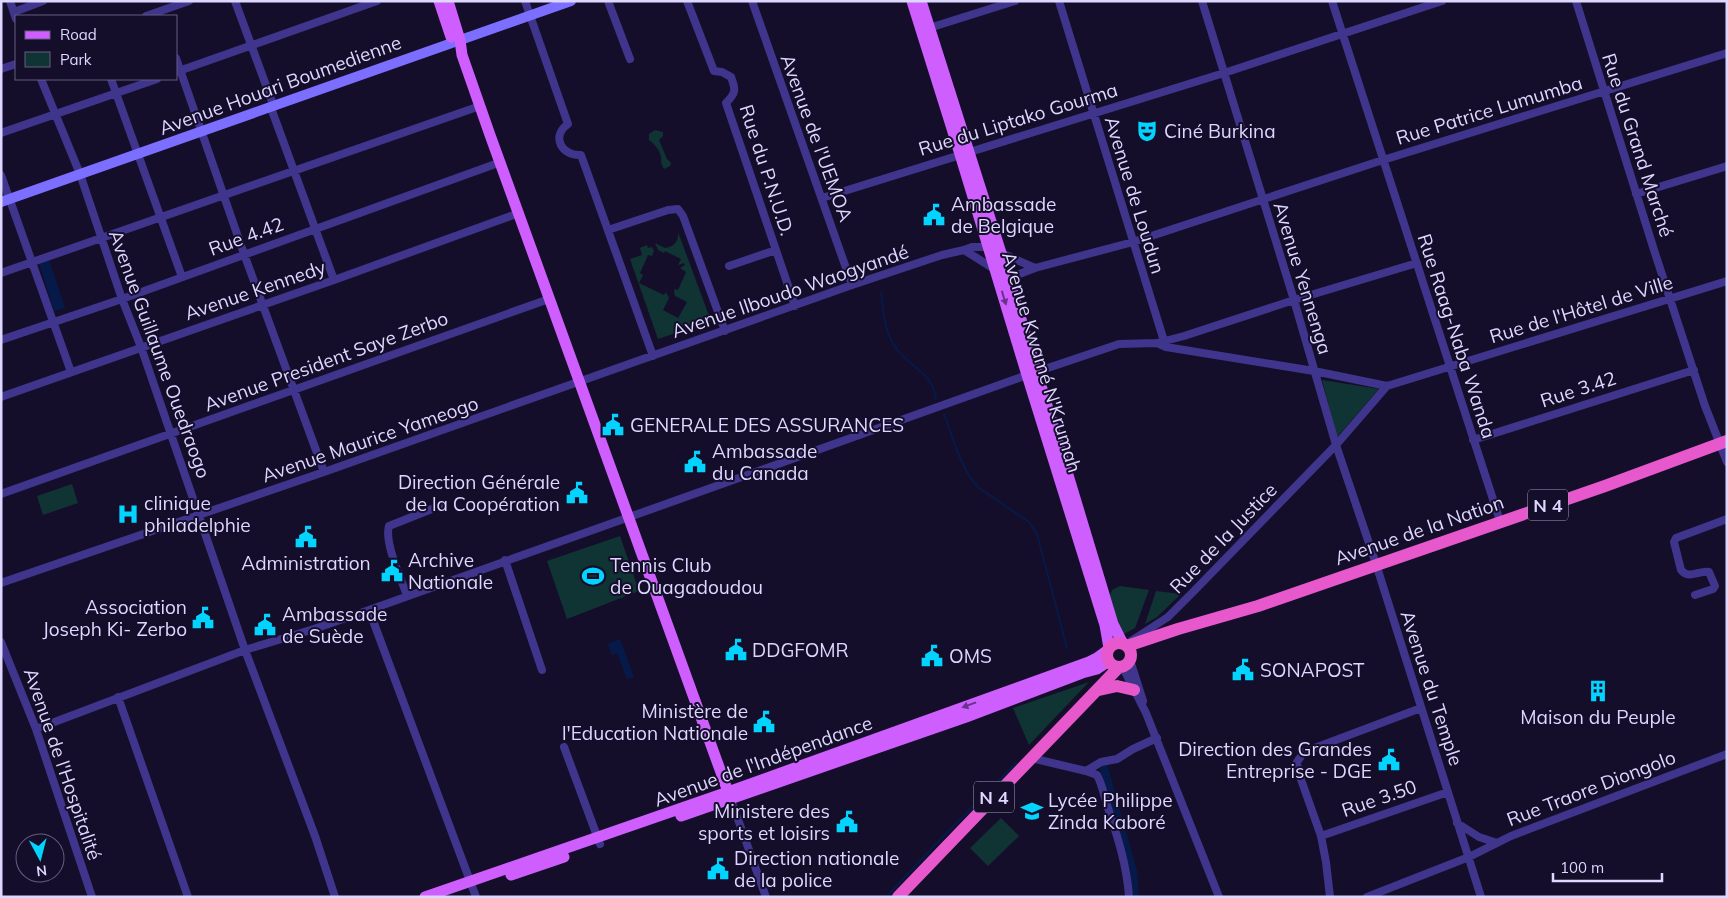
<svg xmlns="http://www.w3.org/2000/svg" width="1728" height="898" viewBox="0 0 1728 898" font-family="Mulish,sans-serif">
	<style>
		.green { fill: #103334 }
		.water { fill: #061a4a }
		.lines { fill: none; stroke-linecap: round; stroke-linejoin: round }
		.stream { stroke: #061a4a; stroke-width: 2 }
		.canal { stroke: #061a4a; stroke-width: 8 }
		.minor { stroke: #3f358c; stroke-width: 8 }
		.secondary { stroke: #7c6eff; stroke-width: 10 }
		.primary { stroke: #cf5eff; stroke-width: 11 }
		.trunk { stroke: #e758cc; stroke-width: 12 }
		.oneway { fill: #69328a }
		.labels { text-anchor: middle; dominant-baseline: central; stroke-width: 4; stroke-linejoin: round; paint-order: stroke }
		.shield { fill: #150e2a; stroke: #a29bbf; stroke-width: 1 }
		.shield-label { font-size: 18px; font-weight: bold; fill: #ded7ff }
		.street-label { font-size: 19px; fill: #ded7ff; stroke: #150e2a }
		.poi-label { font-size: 19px; fill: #ded7ff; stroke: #150e2a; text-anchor: start }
	</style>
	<rect width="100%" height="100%" fill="#150e2a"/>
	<path class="green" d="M655,130L663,132V136L659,140L667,159L671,163L670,166L664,169L661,163C663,154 656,145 649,140V134Z
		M678,232L711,321L658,339L630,259L642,255L640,248L647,245L648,248L652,247L654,251L652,256L648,255L640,273L643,275L639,283L664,295L666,292L669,298L663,310L678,318L687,302L675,296L674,291L675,289L678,290L686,272L680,268L685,265L684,263L678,265L681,259L665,251L664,253L658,250L655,243L665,248C674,247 679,241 678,232Z
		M1322,380L1379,389L1337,437Z
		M72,484L78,503L43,515L37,496Z
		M620,536L639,591L567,619L547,561Z
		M1120,586L1149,590L1135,628L1124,634L1118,625L1110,595L1112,590Z
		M1156,591L1181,594L1157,617L1145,624Z
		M1089,682L1029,745L1013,708Z
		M1001,818L1019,836L988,866L970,848Z"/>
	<path class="water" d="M49,260L65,308L54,311L39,263Z
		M620,639L634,677L627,679L617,653L612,655L608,644Z"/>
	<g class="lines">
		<path class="stream" d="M881,292C883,310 884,329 894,345C907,367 933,371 936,399
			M944,414C954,440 960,468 979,488L1029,522L1037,534L1067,648
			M886,897L935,845L1016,763"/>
		<path class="canal" d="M1104,768L1133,871L1135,897"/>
		<path class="minor" d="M10,1L16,19
			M235,1L274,107
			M525,1L568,124C551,136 561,156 581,155L653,356
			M608,1L630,59
			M687,1L714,71L722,72L731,77C736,90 736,93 726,103L795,306
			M752,1L852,285
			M1059,1L1164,341
			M1202,1L1294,300L1336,445L1376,564L1481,897
			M1332,1L1500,521
			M1576,1L1654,250L1705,406L1727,462
			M14,12L43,1
			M146,16L189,1
			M926,29L1015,1
			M176,58L244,254L324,472
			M1,69L16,64
			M176,72L377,1
			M41,79L80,174L122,299L141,347L245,650L315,836L335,897
			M111,79L182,277
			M271,108L334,280
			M1,133L157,79
			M1,175L71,372
			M1636,194L1727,166
			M822,198L1224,73L1442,1
			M608,230L668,210L678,209L683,216L725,331
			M964,250L996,270
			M729,266L776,250
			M1,273L480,106
			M1006,275H1017L1035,268L1133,242L1383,160L1727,53
			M1,340L122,299L501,162
			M1157,343L1166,347L1314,371L1387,386L1727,281
			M1,397L334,280L519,213
			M1473,440L1694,370
			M1,494L549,299
			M505,560L542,670
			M1,583L324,472L852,285L942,255L964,250L972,247H988L1035,268
			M407,595C401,579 384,542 389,526L442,505
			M1695,595L1713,589L1715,586L1709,572C1699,570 1689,580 1681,570L1674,542L1676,538L1727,519
			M369,610L476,897
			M1131,641L1168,617L1194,591L1336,445L1387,386
			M1,642L36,729L92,897
			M1130,660L1143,701
			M1122,666L1146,713L1219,897
			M118,697L188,897
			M36,729L245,650L314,629L369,610L1027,375L1119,344L1157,343L1184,336L1294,300L1417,263
			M564,747L600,844
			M1031,758L1086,771L1101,762L1117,759L1133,749L1157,738
			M1086,771L1097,775C1102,784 1104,795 1107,805C1117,835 1127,865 1129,897
			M731,800L766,897
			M1457,823L1479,837L1497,843
			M1321,836L1448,792
			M1330,897L1326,862L1321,836L1298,771L1297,762L1304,752L1421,708
			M1367,897L1469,857L1511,836L1727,754"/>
		<path class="secondary" d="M1,202L571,1"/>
		<path class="primary" d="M439,1L451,37
			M448,1L460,40L462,55L490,135L731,800
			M912,1L960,154L1027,375L1105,625L1109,648
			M921,1L1001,253L1113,624L1123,644
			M681,816L966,717L1082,673L1097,669L1109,661
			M511,875L564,857
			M425,897L728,792L1089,662L1097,658L1108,650"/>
		<path class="trunk" d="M1107 655a12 12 0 1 1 24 0a12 12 0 1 1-24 0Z
			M1127,646L1178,629L1258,606L1605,486L1727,441
			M1099,690L1117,686L1134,690
			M898,897L1119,667"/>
	</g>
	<defs><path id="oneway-solid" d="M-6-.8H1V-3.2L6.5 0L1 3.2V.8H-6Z" transform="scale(1.25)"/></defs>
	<g class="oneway">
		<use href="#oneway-solid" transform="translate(1004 298) rotate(73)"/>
		<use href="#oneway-solid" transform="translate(969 705) rotate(160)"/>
	</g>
	<defs>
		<g id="theatre-bare" transform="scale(1.725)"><path d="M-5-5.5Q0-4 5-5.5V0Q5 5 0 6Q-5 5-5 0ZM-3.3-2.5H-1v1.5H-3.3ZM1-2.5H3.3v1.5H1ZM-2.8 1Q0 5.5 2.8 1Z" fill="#03d3ff" stroke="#150e2a" stroke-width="2.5" paint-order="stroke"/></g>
		<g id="civic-bare" transform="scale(1.725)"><path d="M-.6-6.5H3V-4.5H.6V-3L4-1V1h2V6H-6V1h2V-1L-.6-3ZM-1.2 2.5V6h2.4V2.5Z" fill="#03d3ff" stroke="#150e2a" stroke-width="2.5" paint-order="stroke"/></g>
		<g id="hospital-bare" transform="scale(1.725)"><path d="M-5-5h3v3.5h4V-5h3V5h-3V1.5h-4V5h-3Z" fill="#03d3ff" stroke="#150e2a" stroke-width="2.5" paint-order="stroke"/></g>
		<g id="stadium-bare" transform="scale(1.725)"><path d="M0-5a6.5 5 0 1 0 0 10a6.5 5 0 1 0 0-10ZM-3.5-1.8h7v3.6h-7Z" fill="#03d3ff" stroke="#150e2a" stroke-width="2.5" paint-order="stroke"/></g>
		<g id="building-bare" transform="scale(1.725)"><path d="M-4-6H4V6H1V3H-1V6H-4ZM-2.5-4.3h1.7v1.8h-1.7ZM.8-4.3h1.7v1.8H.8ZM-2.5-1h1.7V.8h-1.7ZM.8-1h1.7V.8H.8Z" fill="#03d3ff" stroke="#150e2a" stroke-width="2.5" paint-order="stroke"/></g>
		<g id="school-bare" transform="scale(1.725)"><path d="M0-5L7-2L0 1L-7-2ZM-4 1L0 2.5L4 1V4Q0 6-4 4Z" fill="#03d3ff" stroke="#150e2a" stroke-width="2.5" paint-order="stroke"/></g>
	</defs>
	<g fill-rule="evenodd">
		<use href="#theatre-bare" x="1147" y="131"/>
		<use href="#civic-bare" x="934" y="215"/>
		<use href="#civic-bare" x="613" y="425"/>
		<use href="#civic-bare" x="695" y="462"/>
		<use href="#civic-bare" x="577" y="493"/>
		<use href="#hospital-bare" x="128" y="514"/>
		<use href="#civic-bare" x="306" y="537"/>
		<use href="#civic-bare" x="392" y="571"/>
		<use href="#stadium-bare" x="593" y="576"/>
		<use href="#civic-bare" x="203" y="618"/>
		<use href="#civic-bare" x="265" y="625"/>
		<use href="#civic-bare" x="736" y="650"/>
		<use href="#civic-bare" x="932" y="656"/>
		<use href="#civic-bare" x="1243" y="670"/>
		<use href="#building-bare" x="1598" y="691"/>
		<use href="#civic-bare" x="764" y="722"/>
		<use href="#civic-bare" x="1389" y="760"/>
		<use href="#school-bare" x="1032" y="811"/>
		<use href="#civic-bare" x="847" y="822"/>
		<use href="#civic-bare" x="718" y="869"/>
	</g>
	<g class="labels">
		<g class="shield">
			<rect x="1528" y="489.5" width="40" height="31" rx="4"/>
			<rect x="974" y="781.5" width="40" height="31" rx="4"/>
		</g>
		<g class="shield-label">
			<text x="1548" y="505">N 4</text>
			<text x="994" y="797">N 4</text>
		</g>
		<g class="street-label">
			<text transform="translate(280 85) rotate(-20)">Avenue Houari Boumedienne</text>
			<text transform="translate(1489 110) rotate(-17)">Rue Patrice Lumumba</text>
			<text transform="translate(1018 119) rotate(-17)">Rue du Liptako Gourma</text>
			<text transform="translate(817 138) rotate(70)">Avenue de l'UEMOA</text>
			<text transform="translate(1638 145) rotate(72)">Rue du Grand Marché</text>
			<text transform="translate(767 170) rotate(72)">Rue du P.N.U.D.</text>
			<text transform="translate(1135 195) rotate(73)">Avenue de Loudun</text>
			<text transform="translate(246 236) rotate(-20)">Rue 4.42</text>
			<text transform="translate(1303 278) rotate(73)">Avenue Yennenga</text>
			<text transform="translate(255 290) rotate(-19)">Avenue Kennedy</text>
			<text transform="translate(790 291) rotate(-19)">Avenue Ilboudo Waogyandé</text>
			<text transform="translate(1581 309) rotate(-17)">Rue de l'Hôtel de Ville</text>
			<text transform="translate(1457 336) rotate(72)">Rue Raag-Naba Wanda</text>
			<text transform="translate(160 354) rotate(70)">Avenue Guillaume Ouedraogo</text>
			<text transform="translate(326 361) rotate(-20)">Avenue President Saye Zerbo</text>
			<text transform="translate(1042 362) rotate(73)">Avenue Kwamé N'Krumah</text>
			<text transform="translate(1578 389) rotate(-18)">Rue 3.42</text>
			<text transform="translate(370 439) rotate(-19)">Avenue Maurice Yameogo</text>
			<text transform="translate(1419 530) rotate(-19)">Avenue de la Nation</text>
			<text transform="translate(1223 538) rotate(-46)">Rue de la Justice</text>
			<text transform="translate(1432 688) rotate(72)">Avenue du Temple</text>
			<text transform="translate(763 761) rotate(-20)">Avenue de l'Indépendance</text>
			<text transform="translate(63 764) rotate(71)">Avenue de l'Hospitalité</text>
			<text transform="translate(1591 788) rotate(-21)">Rue Traore Diongolo</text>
			<text transform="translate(1379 798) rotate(-19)">Rue 3.50</text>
		</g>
		<g class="poi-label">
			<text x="1164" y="131">Ciné Burkina</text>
			<text x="951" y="204">Ambassade<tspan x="951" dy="22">de Belgique</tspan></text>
			<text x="630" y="425">GENERALE DES ASSURANCES</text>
			<text x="712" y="451">Ambassade<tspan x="712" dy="22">du Canada</tspan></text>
			<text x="560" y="482" text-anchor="end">Direction Générale<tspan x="560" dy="22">de la Coopération</tspan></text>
			<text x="144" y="503">clinique<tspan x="144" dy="22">philadelphie</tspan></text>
			<text x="408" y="560">Archive<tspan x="408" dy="22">Nationale</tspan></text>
			<text x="306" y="563" text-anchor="middle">Administration</text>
			<text x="610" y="565">Tennis Club<tspan x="610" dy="22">de Ouagadoudou</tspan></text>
			<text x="187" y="607" text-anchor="end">Association<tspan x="187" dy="22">Joseph Ki- Zerbo</tspan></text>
			<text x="282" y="614">Ambassade<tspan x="282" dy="22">de Suède</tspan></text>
			<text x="752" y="650">DDGFOMR</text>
			<text x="949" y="656">OMS</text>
			<text x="1260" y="670">SONAPOST</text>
			<text x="748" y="711" text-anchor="end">Ministère de<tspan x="748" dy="22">l'Education Nationale</tspan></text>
			<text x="1598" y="717" text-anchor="middle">Maison du Peuple</text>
			<text x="1372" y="749" text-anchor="end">Direction des Grandes<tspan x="1372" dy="22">Entreprise - DGE</tspan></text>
			<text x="1048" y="800">Lycée Philippe<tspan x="1048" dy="22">Zinda Kaboré</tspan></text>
			<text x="830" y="811" text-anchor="end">Ministere des<tspan x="830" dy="22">sports et loisirs</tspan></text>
			<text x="734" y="858">Direction nationale<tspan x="734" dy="22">de la police</tspan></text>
		</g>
	</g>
	<rect width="1728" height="898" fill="none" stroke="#ded7ff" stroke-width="5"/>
	<rect x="15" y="15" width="162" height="65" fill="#150e2a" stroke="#655e7f"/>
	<rect x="25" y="31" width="25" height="8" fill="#cf5eff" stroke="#655e7f"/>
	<text x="60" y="40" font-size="15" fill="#ded7ff">Road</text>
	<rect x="25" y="52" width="25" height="15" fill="#103334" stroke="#655e7f"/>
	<text x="60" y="65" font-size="15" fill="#ded7ff">Park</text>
	<g transform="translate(40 858) rotate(173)"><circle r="24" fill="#150e2a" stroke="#655e7f"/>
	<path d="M0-4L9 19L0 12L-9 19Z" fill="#03d3ff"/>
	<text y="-8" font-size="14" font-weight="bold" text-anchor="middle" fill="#ded7ff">N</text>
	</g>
	<path d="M1553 873v8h109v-8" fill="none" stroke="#ded7ff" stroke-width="2.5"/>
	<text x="1560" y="873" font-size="15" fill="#ded7ff" stroke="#150e2a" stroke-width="4" paint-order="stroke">100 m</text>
</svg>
